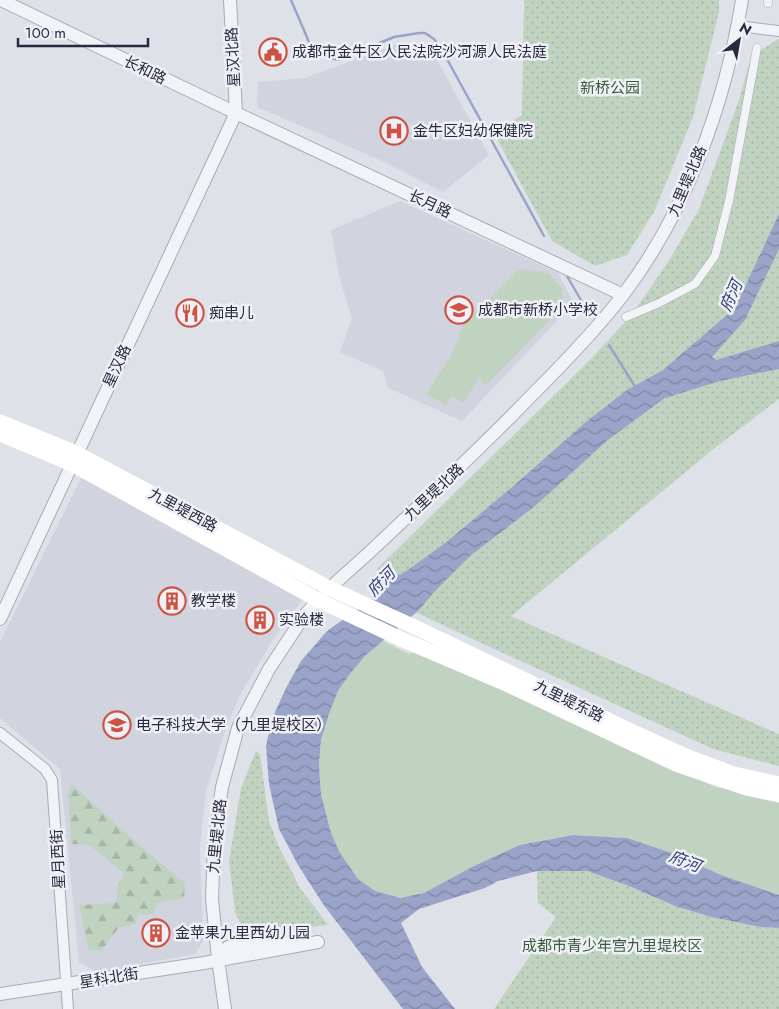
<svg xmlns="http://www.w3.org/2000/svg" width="779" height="1009" viewBox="0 0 779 1009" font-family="Jost,'Noto Sans SC',sans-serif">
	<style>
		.built { fill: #d1d3de }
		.grass { fill: #c0d3c1 }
		.forest { fill: url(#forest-firs) }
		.park { fill: url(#park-dots) }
		.water { fill: url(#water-waves) }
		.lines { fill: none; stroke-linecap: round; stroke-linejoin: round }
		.stream { stroke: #9aa4c9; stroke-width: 2.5 }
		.pedestrian-casing { stroke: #a8aab6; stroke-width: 9 }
		.minor-casing { stroke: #a8aab6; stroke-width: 12 }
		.tertiary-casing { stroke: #a8aab6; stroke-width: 14 }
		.pedestrian { stroke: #f2f3f7; stroke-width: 8 }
		.minor { stroke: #f2f3f7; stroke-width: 10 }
		.tertiary { stroke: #f2f3f7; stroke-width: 12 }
		.secondary { stroke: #fff; stroke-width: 15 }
		.labels { text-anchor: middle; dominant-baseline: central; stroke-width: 5; stroke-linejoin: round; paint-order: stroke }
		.poi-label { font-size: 15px; fill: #282a40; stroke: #eff0f6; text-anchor: start }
		.street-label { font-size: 15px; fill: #282a40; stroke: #eff0f6 }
		.park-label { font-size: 15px; fill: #355c38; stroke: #eff0f6 }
		.water-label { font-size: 16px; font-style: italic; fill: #323e74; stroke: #eff0f6 }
	</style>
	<defs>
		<pattern id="forest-firs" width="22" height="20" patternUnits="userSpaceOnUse" patternTransform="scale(1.25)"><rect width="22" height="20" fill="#c0d3c1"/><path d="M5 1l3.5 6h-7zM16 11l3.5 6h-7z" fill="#a5b5a7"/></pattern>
		<pattern id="park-dots" width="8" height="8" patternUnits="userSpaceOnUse" patternTransform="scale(1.25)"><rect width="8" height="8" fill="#c0d3c1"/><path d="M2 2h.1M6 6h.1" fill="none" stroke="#a5b5a7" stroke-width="1.8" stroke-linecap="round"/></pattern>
		<pattern id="water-waves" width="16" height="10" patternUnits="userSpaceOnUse" patternTransform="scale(1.25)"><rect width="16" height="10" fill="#9aa4c9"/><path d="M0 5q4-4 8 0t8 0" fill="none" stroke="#7e86a5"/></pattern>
	</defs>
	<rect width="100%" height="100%" fill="#dfe1e9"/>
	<path class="built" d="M400,43L430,47L489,155L443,192L380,160L257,107L258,82L305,78Z
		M400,201L558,273L574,303L462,421L388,388L383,371L340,352L352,318L339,276L331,230Z
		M83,474L303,599L274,638L240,695L225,731L206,792L200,847L203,941L195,954L97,972L79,962L60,769L0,718V642Z"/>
	<path class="grass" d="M519,269L548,273L562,288L564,306L486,385L479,378L463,403L453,396L446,405L426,394L452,354L463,325Z
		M383,641L409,654L418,651L715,787L779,798V895L721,875L672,853L627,838L573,835L520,845L424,893L400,898L374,891L358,879L340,853L331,833L321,794L319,765L321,740L329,714L338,691L350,674L365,656Z"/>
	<path class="forest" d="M72,784L137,843L185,883L184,898L157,903L153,914L138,915L136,924L119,927L102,950L89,951L79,905L116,903L118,885L125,874L89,845L71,844L68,793Z"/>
	<path class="park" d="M524,0H719V12L693,117L655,210L627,255L595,266L552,241L494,134L522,115Z
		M778,39H779V399L716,447L511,616L779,734V766L713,749L479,642L377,594V569L590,360L633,313L670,259L699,209L739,100L751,57Z
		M256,751L260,754L269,821L278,845L300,888L328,925C299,929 269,932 241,925L235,912L229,861L241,788Z
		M537,871H587L629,886L675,906L711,917L760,927L779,928V1009H494L556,917L538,903Z"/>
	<path class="water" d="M779,214V249L745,320L712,357L716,360L779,341V369L720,381L665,398L609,439L535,506L470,556L436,590L418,611L365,656L350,674L338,691L329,714L321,740L319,765L321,794L331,833L340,853L358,879L375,891L400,898L424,893L472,867L520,845L573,835L627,838L672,853L721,875L779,895V928L760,927L711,917L675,906L629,886L587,871H537L498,881L485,888L419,909L401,923L422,967L455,1009H403L323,904L298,865L279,829L269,784L266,746L272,719L286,688L301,661L327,631L376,596L384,577L402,574L444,544L511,488L587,421L627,390L663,370L735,308Z"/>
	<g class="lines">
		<path class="stream" d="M291,0L312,49L322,56L339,60L394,37L419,33H425L434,39L442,50L544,236
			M567,276L582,302
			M609,345L636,388"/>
		<g class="pedestrian-casing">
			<path id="pedestrian" d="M768,3V0
				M626,317L659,303L695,284L715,256L729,201L757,48"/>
		</g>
		<g class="minor-casing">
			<path id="minor" d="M738,26L779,31
				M0,733L45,769L52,780L68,1009"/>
		</g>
		<g class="tertiary-casing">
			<path id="tertiary" d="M1,0L236,113L623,295
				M0,619L236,113L230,0
				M218,959L228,947L298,937H301
				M0,994L204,963L318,942
				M225,1009L218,959L212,899L214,843L222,787L238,728L269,669L304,616L318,600C336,581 355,566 374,548C428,497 482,447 534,393C565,362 596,330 623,295C687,211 725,104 742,0"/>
		</g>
		<use href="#pedestrian" class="pedestrian"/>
		<use href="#minor" class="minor"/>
		<use href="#tertiary" class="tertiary"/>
		<path class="secondary" d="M0,422L76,453L329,588L419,629L631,731L688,757L734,774L779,784
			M0,434L72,464L318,600L401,639L502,682L678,765L746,788L779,795"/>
	</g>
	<defs>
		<g id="civic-ring" transform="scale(1.4375)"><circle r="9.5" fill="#eff0f6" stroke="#ce5344" stroke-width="1.5"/><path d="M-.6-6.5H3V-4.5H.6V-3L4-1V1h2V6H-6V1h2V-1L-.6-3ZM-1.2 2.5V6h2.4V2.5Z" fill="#ce5344"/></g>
		<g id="hospital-ring" transform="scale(1.4375)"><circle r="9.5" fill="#eff0f6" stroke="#ce5344" stroke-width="1.5"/><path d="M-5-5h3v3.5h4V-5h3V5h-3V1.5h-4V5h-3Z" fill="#ce5344"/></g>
		<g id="school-ring" transform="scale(1.4375)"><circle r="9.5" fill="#eff0f6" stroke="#ce5344" stroke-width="1.5"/><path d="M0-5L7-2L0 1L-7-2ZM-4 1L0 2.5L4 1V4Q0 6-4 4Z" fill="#ce5344"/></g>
		<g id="restaurant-ring" transform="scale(1.4375)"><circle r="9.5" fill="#eff0f6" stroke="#ce5344" stroke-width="1.5"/><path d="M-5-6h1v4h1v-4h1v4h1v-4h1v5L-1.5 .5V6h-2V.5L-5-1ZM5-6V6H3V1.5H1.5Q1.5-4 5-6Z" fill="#ce5344"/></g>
		<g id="building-ring" transform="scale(1.4375)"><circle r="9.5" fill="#eff0f6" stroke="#ce5344" stroke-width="1.5"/><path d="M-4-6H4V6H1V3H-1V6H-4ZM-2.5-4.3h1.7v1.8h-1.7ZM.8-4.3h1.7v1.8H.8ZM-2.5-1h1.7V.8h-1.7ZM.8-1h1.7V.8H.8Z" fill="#ce5344"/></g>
		<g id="university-ring" transform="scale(1.4375)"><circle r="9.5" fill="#eff0f6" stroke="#ce5344" stroke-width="1.5"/><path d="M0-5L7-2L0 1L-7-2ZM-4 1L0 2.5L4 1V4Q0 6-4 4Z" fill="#ce5344"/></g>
	</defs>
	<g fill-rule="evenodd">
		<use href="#civic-ring" x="273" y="52"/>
		<use href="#hospital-ring" x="394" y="131"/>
		<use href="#school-ring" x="459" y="310"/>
		<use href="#restaurant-ring" x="190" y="313"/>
		<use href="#building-ring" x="172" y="601"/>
		<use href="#building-ring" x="260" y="620"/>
		<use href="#university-ring" x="117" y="725"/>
		<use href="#building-ring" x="156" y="933"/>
	</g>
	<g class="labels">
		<g class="poi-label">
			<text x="292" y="52">成都市金牛区人民法院沙河源人民法庭</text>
			<text x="413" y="131">金牛区妇幼保健院</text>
			<text x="478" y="310">成都市新桥小学校</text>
			<text x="209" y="313">痴串儿</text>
			<text x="191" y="601">教学楼</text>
			<text x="279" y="620">实验楼</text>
			<text x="136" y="725">电子科技大学（九里堤校区）</text>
			<text x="175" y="933">金苹果九里西幼儿园</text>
		</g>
		<g class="street-label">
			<text transform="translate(233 57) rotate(-93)">星汉北路</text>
			<text transform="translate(145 70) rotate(26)">长和路</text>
			<text transform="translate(687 181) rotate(-67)">九里堤北路</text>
			<text transform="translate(430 204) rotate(25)">长月路</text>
			<text transform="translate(117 366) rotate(-65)">星汉路</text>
			<text transform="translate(434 492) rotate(-43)">九里堤北路</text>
			<text transform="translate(183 510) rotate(28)">九里堤西路</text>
			<text transform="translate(569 701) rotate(26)">九里堤东路</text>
			<text transform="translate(217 836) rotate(-84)">九里堤北路</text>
			<text transform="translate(58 859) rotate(-93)">星月西街</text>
			<text transform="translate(109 978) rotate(-9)">星科北街</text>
		</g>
		<g class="park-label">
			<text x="610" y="88">新桥公园</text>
			<text x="612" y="946">成都市青少年宫九里堤校区</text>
		</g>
		<g class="water-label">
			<text transform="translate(731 296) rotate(-66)">府河</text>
			<text transform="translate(381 582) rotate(-46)">府河</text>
			<text transform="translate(685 861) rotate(21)">府河</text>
		</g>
	</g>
	<g transform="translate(739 40) rotate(31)" stroke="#eff0f6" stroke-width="4" paint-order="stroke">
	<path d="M0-4L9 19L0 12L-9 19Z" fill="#282a40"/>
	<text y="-8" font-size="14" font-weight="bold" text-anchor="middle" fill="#282a40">N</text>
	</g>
	<path d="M18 38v8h130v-8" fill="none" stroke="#282a40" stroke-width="2.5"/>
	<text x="25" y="38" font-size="15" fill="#282a40" stroke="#eff0f6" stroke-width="4" paint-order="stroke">100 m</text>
</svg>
